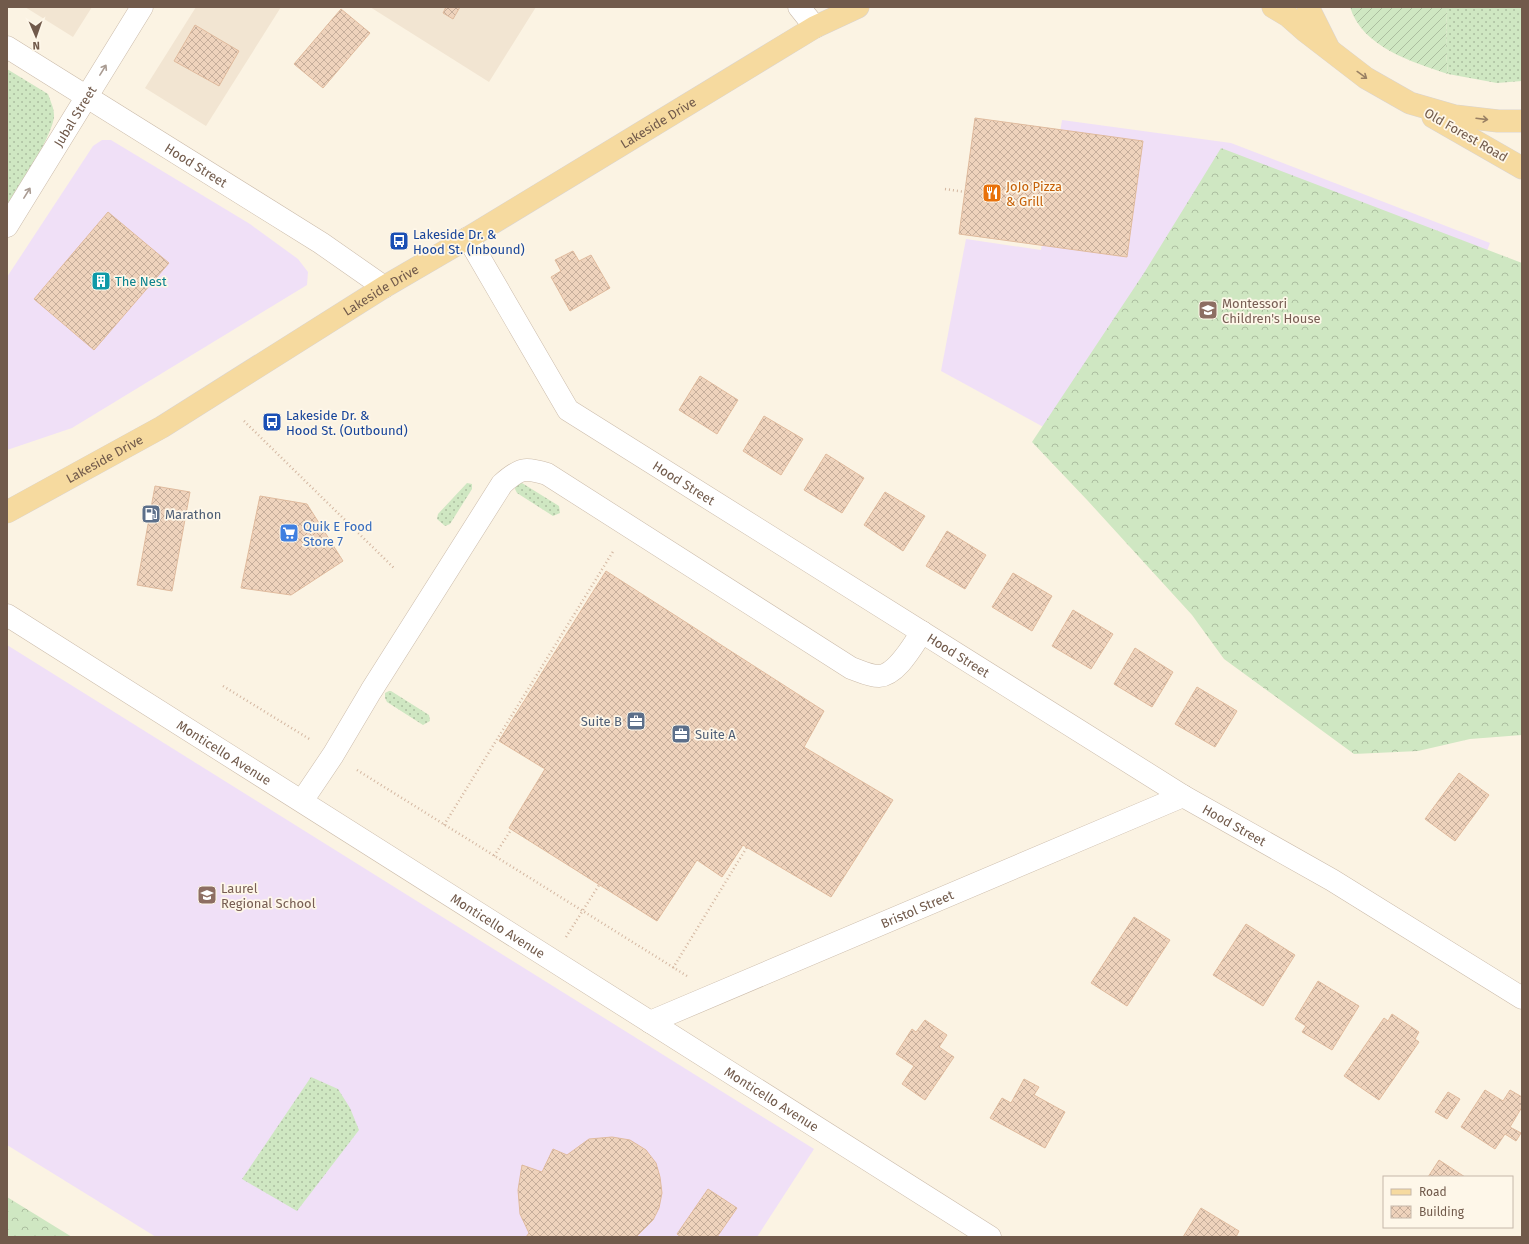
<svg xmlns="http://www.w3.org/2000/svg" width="1529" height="1244" viewBox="0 0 1529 1244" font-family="'Fira Sans',sans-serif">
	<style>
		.residential { fill: #f2e5d2 }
		.education { fill: #f0e0f7 }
		.grass { fill: url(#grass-dots) }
		.forest { fill: url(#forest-crowns) }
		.garden { fill: url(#garden-furrows) }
		.building { fill: url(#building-cross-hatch); stroke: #e0bb9e }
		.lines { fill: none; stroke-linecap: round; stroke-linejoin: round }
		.minor-casing { stroke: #cbbbaa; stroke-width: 23 }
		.major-casing { stroke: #dad4d0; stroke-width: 23 }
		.path { stroke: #d3b6a0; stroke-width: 2.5; stroke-dasharray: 1 3; stroke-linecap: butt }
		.minor { stroke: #fff; stroke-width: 22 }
		.major { stroke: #f6da9f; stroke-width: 22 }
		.oneway { stroke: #aa9c93 }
		.oneway2 { stroke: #998064 }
		.labels { text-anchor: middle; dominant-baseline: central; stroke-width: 3.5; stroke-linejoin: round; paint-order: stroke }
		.street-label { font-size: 13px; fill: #715a4b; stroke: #fef7e9 }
		.food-label { font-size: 13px; fill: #c56008; stroke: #fef7e9; text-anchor: start }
		.transit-label { font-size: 13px; fill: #164399; stroke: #fef7e9; text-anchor: start }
		.culture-label { font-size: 13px; fill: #0d838f; stroke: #fef7e9; text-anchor: start }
		.education-label { font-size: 13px; fill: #785e54; stroke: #fef7e9; text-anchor: start }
		.service-label { font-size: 13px; fill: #4e5e75; stroke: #fef7e9; text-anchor: start }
		.shop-label { font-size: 13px; fill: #366cbe; stroke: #fef7e9; text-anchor: start }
	</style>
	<defs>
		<pattern id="grass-dots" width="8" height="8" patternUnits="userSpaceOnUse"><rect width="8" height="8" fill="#cfe7c2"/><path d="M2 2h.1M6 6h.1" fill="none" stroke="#acbea0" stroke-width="1.8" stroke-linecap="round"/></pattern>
		<pattern id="forest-crowns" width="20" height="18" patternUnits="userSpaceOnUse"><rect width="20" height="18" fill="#cfe7c2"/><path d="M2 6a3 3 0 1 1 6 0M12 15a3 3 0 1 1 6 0" fill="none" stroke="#acbea0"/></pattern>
		<pattern id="garden-furrows" width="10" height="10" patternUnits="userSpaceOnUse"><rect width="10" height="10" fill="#cfe7c2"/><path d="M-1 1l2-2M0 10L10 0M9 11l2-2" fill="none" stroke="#acbea0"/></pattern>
		<pattern id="building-cross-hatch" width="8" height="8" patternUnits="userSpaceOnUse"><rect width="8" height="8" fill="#efd3bc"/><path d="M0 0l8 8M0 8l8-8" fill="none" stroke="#c6ae9b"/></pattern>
	</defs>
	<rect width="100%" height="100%" fill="#fbf3e3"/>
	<path class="residential" d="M25,7H92L73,37Z
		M196,7H281L206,126L145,88Z
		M370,7H536L489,82Z"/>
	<path class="education" d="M1062,120L1231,143L1490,243L1351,608L1058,435L941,371L966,239L1041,250Z
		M102,140H111L250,224L298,259L308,272L307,285L72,428L7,450V277L93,146Z
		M7,645L814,1149L757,1237H156L7,1145Z"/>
	<path class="grass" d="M1447,7H1522V81L1497,83L1448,74L1446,52Z
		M7,69L48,94C50,100 54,108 54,115C55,131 17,193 7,209Z
		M518,482L522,483L559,506L560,513L553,516L517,493L515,489L516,485Z
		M467,483L472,484V489L450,524L445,526L437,519L438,514Z
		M389,691H391L429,715L430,721L423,725L387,702L385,698V693Z
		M311,1077L338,1089L350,1108L359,1130L297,1211L242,1179Z"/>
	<path class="forest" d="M1221,148L1522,263V735L1470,739L1418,751L1354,754L1224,659L1192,615L1088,501L1032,442L1144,273Z
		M7,1197L72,1237H7Z"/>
	<path class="garden" d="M1350,7H1447L1446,52L1448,74C1412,62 1362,47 1350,7Z"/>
	<path class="building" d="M446,7H460L453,19L443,13Z
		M341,9L370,33L323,88L294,64Z
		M195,25L239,51L219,86L174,61Z
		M975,118L1143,141L1127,257L959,234Z
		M108,212L169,263L94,350L34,299Z
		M573,251L579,261L591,255L610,288L570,311L551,277L561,271L555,260Z
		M700,376L738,400L717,434L679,410Z
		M764,416L803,439L781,475L743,451Z
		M826,454L864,478L842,513L804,490Z
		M155,486L190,492L172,591L137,585Z
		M885,492L925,516L903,551L864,525Z
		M260,496L307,504L343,561L291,595L241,588Z
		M947,531L986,555L965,589L926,566Z
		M606,571L824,711L804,747L893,800L831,897L743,845L722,877L697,860L657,921L509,828L545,769L499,741Z
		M1013,573L1052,596L1032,631L992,607Z
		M1073,610L1113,634L1091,669L1052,646Z
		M1135,648L1173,672L1152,707L1114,684Z
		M1197,687L1237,711L1215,747L1175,724Z
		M1459,773L1489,795L1455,841L1425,819Z
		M1134,917L1170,940L1127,1006L1091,983Z
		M1246,924L1295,955L1263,1006L1213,975Z
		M1318,981L1359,1006L1332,1050L1302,1032L1306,1026L1295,1019Z
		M1392,1014L1419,1032L1415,1039L1419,1042L1379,1100L1344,1076L1384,1018L1388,1021Z
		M925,1020L947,1035L939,1047L954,1057L925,1100L902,1084L914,1066L896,1054L912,1029L916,1032Z
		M1024,1079L1039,1087L1034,1095L1065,1112L1045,1148L990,1118L1002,1098L1011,1103Z
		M1485,1090L1503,1101L1510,1090L1522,1097V1107L1510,1127L1521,1133L1516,1141L1505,1134L1495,1149L1461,1127Z
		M1448,1092L1460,1099L1447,1119L1435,1112Z
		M612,1137L630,1140L646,1150L656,1163L660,1177L662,1193L659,1208L653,1220L636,1237H526L529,1233L520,1214L518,1190L522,1165L542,1172L553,1149L567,1155L589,1139Z
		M1439,1160L1465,1177H1428Z
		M708,1189L737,1208L717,1237H681L677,1234Z
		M1201,1208L1239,1231L1236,1237H1183Z"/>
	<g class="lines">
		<g class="minor-casing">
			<g id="minor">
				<path d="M799,7L815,27"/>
				<path id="s1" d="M7,47L321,243L384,287"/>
				<path id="s2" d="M7,226L142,7"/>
				<path id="s3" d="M468,238L568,410L1183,796L1332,880L1522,998"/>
				<path id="s4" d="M7,615L990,1237"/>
				<path d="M302,801L333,755L371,691L502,484C520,468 525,467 547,474L851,668C860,671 869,676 879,676C897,675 913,645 922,632"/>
				<path id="s5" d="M650,1022L1183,796"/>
			</g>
		</g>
		<g class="major-casing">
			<g id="major">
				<path d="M1273,7L1288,16L1305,31L1366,78L1410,103L1455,116L1498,121H1522"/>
				<path d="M1308,7L1328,47"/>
				<path d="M1433,117L1522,168"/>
				<path id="s6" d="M7,512L162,427L384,287L468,238L815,27L858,7"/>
			</g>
		</g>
		<path class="path" d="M945,189L965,192
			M244,421L394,568
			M223,686L311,740
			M357,770L687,976
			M444,825L614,550
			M494,856L511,830
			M566,937L599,885
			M673,968L747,847"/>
		<use href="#minor" class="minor"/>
		<use href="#major" class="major"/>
	</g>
	<defs><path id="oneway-shaft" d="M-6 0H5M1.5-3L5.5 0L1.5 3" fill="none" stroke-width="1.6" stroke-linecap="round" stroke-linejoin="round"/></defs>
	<g class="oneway">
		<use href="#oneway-shaft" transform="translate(103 70) rotate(-58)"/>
		<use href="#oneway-shaft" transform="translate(27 193) rotate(-58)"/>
	</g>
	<g class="oneway2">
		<use href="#oneway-shaft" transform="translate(1362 75) rotate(36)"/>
		<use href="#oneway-shaft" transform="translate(1482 119) rotate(7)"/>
	</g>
	<defs>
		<g id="restaurant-square" transform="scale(1)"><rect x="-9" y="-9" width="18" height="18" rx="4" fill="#e8710a" stroke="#fef7e9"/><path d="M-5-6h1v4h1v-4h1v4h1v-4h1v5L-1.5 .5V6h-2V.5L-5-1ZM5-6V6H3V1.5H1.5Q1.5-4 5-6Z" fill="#fff"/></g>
		<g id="bus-square" transform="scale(1)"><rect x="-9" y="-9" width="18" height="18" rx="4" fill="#1a4fb4" stroke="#fef7e9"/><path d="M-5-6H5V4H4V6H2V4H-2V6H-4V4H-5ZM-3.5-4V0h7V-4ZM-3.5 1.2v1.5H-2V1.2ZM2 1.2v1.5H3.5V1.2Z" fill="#fff"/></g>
		<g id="building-square" transform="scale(1)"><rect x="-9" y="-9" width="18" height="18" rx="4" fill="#0f9aa8" stroke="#fef7e9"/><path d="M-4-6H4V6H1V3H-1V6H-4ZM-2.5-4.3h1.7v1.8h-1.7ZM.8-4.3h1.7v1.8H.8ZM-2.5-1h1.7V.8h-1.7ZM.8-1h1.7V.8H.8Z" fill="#fff"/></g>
		<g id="school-square" transform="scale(1)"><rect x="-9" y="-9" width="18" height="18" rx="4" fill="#8d6e63" stroke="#fef7e9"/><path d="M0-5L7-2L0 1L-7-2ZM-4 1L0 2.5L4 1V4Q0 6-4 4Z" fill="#fff"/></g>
		<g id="fuel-square" transform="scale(1)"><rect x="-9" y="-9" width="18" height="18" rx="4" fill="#5c6f8a" stroke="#fef7e9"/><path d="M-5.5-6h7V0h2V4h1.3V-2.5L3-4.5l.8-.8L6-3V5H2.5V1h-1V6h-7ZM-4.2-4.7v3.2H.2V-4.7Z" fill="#fff"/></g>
		<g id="supermarket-square" transform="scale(1)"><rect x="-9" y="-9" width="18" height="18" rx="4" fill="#3f7fe0" stroke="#fef7e9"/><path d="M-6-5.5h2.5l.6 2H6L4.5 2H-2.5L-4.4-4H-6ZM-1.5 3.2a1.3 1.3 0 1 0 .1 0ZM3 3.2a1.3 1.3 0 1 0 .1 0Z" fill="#fff"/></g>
		<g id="office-square" transform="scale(1)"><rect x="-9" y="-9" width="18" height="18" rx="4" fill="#5c6f8a" stroke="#fef7e9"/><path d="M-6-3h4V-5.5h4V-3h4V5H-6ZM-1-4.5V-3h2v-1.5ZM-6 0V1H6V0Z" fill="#fff"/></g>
	</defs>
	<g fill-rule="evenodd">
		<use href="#restaurant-square" x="992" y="193"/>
		<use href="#bus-square" x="399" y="241"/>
		<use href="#building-square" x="101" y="281"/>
		<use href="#school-square" x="1208" y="310"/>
		<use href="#bus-square" x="272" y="422"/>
		<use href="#fuel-square" x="151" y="514"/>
		<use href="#supermarket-square" x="289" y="533"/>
		<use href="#office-square" x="636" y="721"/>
		<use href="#office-square" x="681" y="734"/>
		<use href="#school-square" x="207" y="895"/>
	</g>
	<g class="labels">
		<g class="street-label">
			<text stroke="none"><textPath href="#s2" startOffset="129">Jubal Street</textPath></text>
			<text stroke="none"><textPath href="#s6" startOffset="759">Lakeside Drive</textPath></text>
			<text transform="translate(1466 135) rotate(30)">Old Forest Road</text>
			<text stroke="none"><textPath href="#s1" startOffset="223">Hood Street</textPath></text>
			<text stroke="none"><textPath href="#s6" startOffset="435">Lakeside Drive</textPath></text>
			<text stroke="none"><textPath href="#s6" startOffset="111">Lakeside Drive</textPath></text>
			<text stroke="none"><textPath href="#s3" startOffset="336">Hood Street</textPath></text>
			<text stroke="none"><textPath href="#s3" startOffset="660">Hood Street</textPath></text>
			<text stroke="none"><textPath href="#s4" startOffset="257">Monticello Avenue</textPath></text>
			<text stroke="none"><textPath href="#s3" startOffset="984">Hood Street</textPath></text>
			<text stroke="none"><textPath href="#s5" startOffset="290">Bristol Street</textPath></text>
			<text stroke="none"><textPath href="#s4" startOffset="581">Monticello Avenue</textPath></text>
			<text stroke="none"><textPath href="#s4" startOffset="905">Monticello Avenue</textPath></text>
		</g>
		<g class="food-label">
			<text x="1006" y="186">JoJo Pizza<tspan x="1006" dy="15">&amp; Grill</tspan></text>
		</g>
		<g class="transit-label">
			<text x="413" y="234">Lakeside Dr. &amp;<tspan x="413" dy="15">Hood St. (Inbound)</tspan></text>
			<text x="286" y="415">Lakeside Dr. &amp;<tspan x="286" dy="15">Hood St. (Outbound)</tspan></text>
		</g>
		<g class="culture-label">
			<text x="115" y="281">The Nest</text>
		</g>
		<g class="education-label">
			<text x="1222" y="303">Montessori<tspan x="1222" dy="15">Children's House</tspan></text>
			<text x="221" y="888">Laurel<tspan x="221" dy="15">Regional School</tspan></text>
		</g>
		<g class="service-label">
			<text x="165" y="514">Marathon</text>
			<text x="622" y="721" text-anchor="end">Suite B</text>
			<text x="695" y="734">Suite A</text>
		</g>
		<g class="shop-label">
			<text x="303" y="526">Quik E Food<tspan x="303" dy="15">Store 7</tspan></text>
		</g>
	</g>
	<rect width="1529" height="1244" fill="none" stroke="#715a4b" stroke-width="16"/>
	<rect x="1383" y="1176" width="130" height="52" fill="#fef7e9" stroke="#c6b8aa"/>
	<rect x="1391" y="1189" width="20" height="6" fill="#f6da9f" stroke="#c6b8aa"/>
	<text x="1419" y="1196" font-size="12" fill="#715a4b">Road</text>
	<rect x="1391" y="1206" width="20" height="12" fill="url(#building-cross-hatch)" stroke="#c6b8aa"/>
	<text x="1419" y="1216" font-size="12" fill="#715a4b">Building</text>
	<g transform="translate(36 36) rotate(178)" stroke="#fef7e9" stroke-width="3" paint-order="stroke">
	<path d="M0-3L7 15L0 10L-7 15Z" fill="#715a4b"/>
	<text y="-6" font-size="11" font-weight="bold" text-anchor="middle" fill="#715a4b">N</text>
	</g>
</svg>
